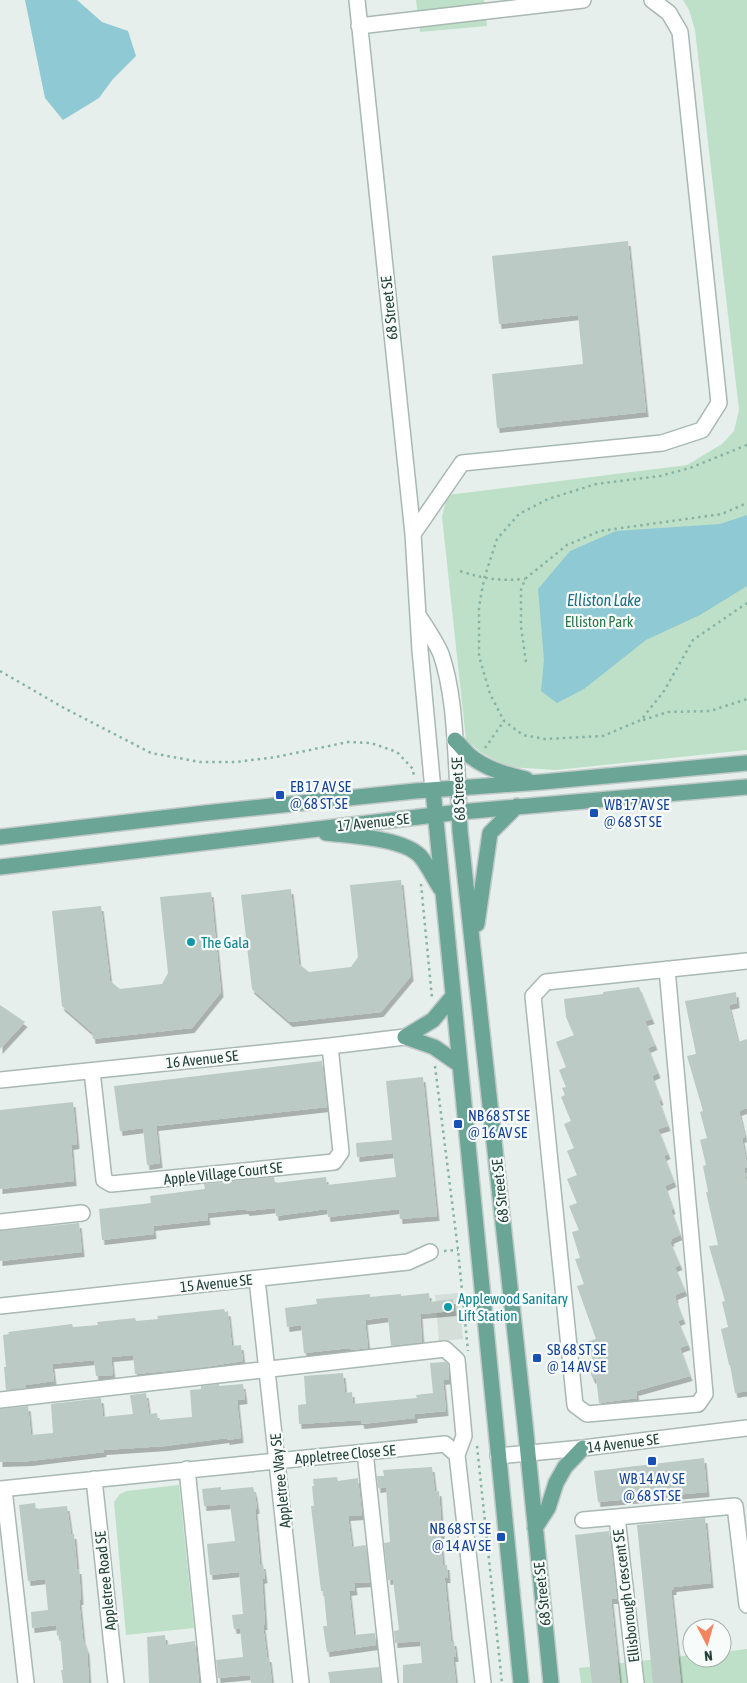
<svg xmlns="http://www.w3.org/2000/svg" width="747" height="1683" viewBox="0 0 747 1683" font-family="'Asap Condensed',sans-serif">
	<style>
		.built { fill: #d4dfda }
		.green { fill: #bfe0c8 }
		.water { fill: #8ec9d4 }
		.building { fill: #bbcac4; filter: url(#shadow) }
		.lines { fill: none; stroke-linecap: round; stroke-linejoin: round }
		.minor-casing { stroke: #a8b8b2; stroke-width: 18 }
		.major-casing { stroke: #c2cac8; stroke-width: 18 }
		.path { stroke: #86b3a5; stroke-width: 2.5; stroke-dasharray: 2.5 4; stroke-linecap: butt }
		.minor { stroke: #fff; stroke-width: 15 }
		.major { stroke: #6aa596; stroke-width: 15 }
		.transit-dot { fill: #1a4fb4; stroke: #f7fbf9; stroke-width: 2 }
		.culture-dot { fill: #0f9aa8; stroke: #f7fbf9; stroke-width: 2 }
		.labels { text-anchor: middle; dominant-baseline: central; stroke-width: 4.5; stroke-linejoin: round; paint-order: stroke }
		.street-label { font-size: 15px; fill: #24423a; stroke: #f7fbf9 }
		.park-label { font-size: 15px; fill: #2d7a4b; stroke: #f7fbf9 }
		.transit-label { font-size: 15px; fill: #164399; stroke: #f7fbf9; text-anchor: start }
		.culture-label { font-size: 15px; fill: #0d838f; stroke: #f7fbf9; text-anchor: start }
		.water-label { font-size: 16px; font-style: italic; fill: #1c6f80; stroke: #f7fbf9 }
	</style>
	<defs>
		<filter id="shadow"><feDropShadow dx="2.5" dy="5" stdDeviation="0" flood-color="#0004"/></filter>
	</defs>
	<rect width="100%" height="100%" fill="#e6efeb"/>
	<path class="built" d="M458,1293L463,1339L439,1341L435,1295Z"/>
	<path class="green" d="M416,0H484L487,26L420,32Z
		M683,0H747V750L556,770L508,767L482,753L466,740L442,517L447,495L687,465L722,444L734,431L739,410L695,30L689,10Z
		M179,1485L194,1628L126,1635L114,1502L120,1494L127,1491Z
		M747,1649V1683H581L579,1668L692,1655V1658H722V1652Z"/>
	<path class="water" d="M25,0H77L102,22L128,31L136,56L113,79L99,98L63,120L45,98Z
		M747,515V586L700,615L646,640L584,689L557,703L541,691L544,660L538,589L570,551L616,531L720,524Z"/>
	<path class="building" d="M628,241L646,412L497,428L492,374L583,364L578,315L499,324L492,256Z
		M401,880L411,976L381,1012L290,1022L252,989L241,895L291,889L299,964L309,972L351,967L358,957L350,885Z
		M211,892L221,992L192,1028L93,1039L92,1032L62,1006L52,911L101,906L110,981L120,989L162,984L168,973L160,897Z
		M639,987L652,1019L645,1021L655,1045L648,1048L658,1073L652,1076L661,1100L659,1101L668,1126L658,1129L668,1154L664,1156L674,1182L665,1186L673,1209L671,1210L680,1235L671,1239L672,1241L670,1242L680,1265L675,1267L685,1291L675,1295L676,1298H675L683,1319L678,1321L688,1345L680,1348L690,1376L636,1391L637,1398L599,1403L596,1378L593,1379L588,1367L595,1365L586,1342L596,1339L577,1286L584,1284L575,1259L580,1258L572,1232L579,1230L569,1206L577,1203L567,1179L577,1175L567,1151L574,1148L564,1124L571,1121L561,1097L565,1095L562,1088L566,1087L559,1070L566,1067L556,1042L574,1035L566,1017L564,999L603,994V992Z
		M736,992L737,1003L729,1005L738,1042L747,1039V1108L739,1111L745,1137L742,1138L747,1165V1167L744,1168L747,1184V1391L735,1393L730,1365H729L721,1329L728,1327L722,1302L725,1301L709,1246L718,1245L706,1192H708L703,1166L706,1165L700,1140L707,1138L700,1112L703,1111L687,1056L696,1054L685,1001Z
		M0,1005L25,1022L0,1049Z
		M322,1061L327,1107L156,1126L160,1163L147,1165L143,1128L120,1131L114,1086Z
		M423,1077L437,1216L400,1219L399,1209L328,1217L327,1209L276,1216L275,1208L247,1211L246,1209L207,1213L208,1220L153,1226L154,1234L102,1240L99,1209L151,1203L150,1196L205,1189L204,1184L274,1177L275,1183L326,1177L327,1185L396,1177L393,1153L357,1157L356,1143L392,1140L386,1081Z
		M73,1102L77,1144L71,1145L74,1181L0,1189V1110Z
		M79,1223L82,1252L0,1261V1231Z
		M429,1293L430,1302L453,1299L454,1311L420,1314L422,1342L391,1346L388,1317L365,1320L368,1348L351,1350L350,1348L304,1353L301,1325L287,1327L285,1308L317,1304L316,1299L370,1294V1297L401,1294V1296Z
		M224,1309L225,1312L228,1311L232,1346L241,1345L243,1361L199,1368L135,1374L133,1355L111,1357L113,1375L96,1376L94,1360L52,1364L54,1381L26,1385V1388L6,1390L4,1367H6L3,1335L9,1334L8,1332L72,1324L73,1327L98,1325L97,1322L135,1318L136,1321L158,1319L157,1316Z
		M445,1362L448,1364L449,1379L443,1380L446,1411L415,1414V1418L362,1424L361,1420L299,1424L298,1405L306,1404L304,1376L343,1373L345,1393L352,1392L353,1404L417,1398L416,1395L433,1393L430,1363Z
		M219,1384V1386L243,1384L245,1399L237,1400L241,1438L227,1440V1438L165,1446L104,1450V1452L30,1461L0,1462V1409L28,1406L31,1435L53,1433L51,1404L101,1398L103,1417L133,1414L130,1395L146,1393L149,1414L157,1413L158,1420L192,1417L190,1390L201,1389V1386Z
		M704,1458L707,1492L598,1502L594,1471Z
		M432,1467L435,1492L439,1491L442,1534H440L443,1565H447L448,1578H445V1581L451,1641H454L456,1657H453L456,1683H403V1665L422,1663L420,1641L395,1643L394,1631L399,1630L393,1579L388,1580L384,1543L390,1542L386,1487L378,1488L377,1476H384L383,1470Z
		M337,1477L338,1481L358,1478L362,1515L348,1516L352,1547L366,1545L370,1582L354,1583L355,1590L349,1591L354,1635L375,1633L376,1645L327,1652L323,1626H327L324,1594L323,1591H321L311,1506H314L312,1486H314L313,1479Z
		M221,1487V1490L253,1487L255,1494L257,1509H255L260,1564H263L265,1578L262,1579L265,1625H263L267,1657H269L272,1683H251L250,1675L218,1678L216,1660L243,1657L240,1628L234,1629L232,1615L243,1614L239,1572L210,1575L207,1544L235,1541L230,1504L204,1506L202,1489Z
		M35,1503L36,1509L67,1506L71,1534H74L77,1569H79L81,1600H79L83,1639L87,1650L89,1683H63L61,1670H63L60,1635L57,1636L56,1625L32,1628L31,1612L48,1610L45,1579L28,1581L19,1505Z
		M705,1518L711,1583L674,1587V1590H671L681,1683H653L637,1525Z
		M609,1531L617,1599H611L620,1683H592L575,1535Z
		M165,1635L166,1645L195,1641L199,1683H149L147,1637Z
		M379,1667L381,1683H330L328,1672Z"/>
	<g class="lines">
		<g class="minor-casing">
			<path id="minor" d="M357,0L413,534L420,650L433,790
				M359,26L583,0
				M413,534L462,463L662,443L702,430L719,403L680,32L669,13L652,0
				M420,618C427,629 436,642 441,654C455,695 455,745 458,788
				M667,969L705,1394L698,1404L587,1414L575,1405L533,996L546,982L747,961
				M92,1071L104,1180L111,1184L334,1162L341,1152L330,1046
				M0,1080L330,1046L405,1037
				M0,1222L82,1213
				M257,1279L301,1683
				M0,1306L408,1262L430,1252
				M0,1400L445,1349L457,1360L464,1436L457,1455
				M365,1452L390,1683
				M498,1456L583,1448L747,1428
				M187,1469L209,1683
				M94,1479L116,1683
				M0,1489L445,1444L457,1455L483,1683
				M4,1489L26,1683
				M583,1520L617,1517
				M636,1683L617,1517L735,1506L747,1605"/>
		</g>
		<g class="major-casing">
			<path id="major" d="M455,740C460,745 464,750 469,755C483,767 507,775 526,779
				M458,788L460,831L525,1424L551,1683
				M433,790L521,1683
				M326,833C351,836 403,838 420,856C428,865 434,879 441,889
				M0,837L205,813L415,791L542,782L747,763
				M0,867L460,812L747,787
				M477,924L490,833L517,806
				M405,1037L433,1020L453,996
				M405,1037L434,1047L460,1065
				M535,1528L548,1508L556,1483L565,1467L583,1448"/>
		</g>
		<path class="path" d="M747,445L690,468L660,476L596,484L548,499L519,514L497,539L484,579L479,607V656L490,694L504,721L523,735L545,739L603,736L641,720L664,691L693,640L747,603
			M460,571C484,579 500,581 525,579
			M526,662L521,627V590L525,579L567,545L600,531L722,514L747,503
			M0,671L64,708L151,753L200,762H236L276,757L348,742L371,743L397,752L413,769L414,778
			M643,720L668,712L710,711L747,699
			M485,748L504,721
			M421,884L432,998
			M435,1066L458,1250L468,1351
			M444,1251L458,1250
			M477,1446L502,1683"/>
		<use href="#minor" class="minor"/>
		<use href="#major" class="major"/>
	</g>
	<g class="transit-dot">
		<rect x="275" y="790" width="10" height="10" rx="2.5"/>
		<rect x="589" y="808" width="10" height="10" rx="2.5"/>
		<rect x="453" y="1119" width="10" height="10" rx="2.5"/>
		<rect x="532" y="1353" width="10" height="10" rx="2.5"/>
		<rect x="647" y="1456" width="10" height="10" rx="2.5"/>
		<rect x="496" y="1532" width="10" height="10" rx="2.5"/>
	</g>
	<g class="culture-dot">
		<circle cx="191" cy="942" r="5"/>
		<circle cx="448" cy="1307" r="5"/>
	</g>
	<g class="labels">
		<g class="street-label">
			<text transform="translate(389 308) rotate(-96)">68 Street SE</text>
			<text transform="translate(458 789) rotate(-93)">68 Street SE</text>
			<text transform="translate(373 822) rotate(-6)">17 Avenue SE</text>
			<text transform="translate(202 1059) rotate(-6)">16 Avenue SE</text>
			<text transform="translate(223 1173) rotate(-6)">Apple Village Court SE</text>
			<text transform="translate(500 1191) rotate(-96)">68 Street SE</text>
			<text transform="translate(216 1283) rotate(-6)">15 Avenue SE</text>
			<text transform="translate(623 1443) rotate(-7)">14 Avenue SE</text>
			<text transform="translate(345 1454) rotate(-5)">Appletree Close SE</text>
			<text transform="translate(280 1481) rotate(-96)">Appletree Way SE</text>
			<text transform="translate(105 1581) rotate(-96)">Appletree Road SE</text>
			<text transform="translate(542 1594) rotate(-96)">68 Street SE</text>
			<text transform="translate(626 1596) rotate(-97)">Ellisborough Crescent SE</text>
		</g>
		<g class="park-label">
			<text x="599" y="621">Elliston Park</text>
		</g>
		<g class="transit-label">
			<text x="290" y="786">EB 17 AV SE<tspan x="290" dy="17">@ 68 ST SE</tspan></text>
			<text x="604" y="804">WB 17 AV SE<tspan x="604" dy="17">@ 68 ST SE</tspan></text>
			<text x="468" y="1115">NB 68 ST SE<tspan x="468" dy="17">@ 16 AV SE</tspan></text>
			<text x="547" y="1349">SB 68 ST SE<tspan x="547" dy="17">@ 14 AV SE</tspan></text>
			<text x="652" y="1478" text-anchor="middle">WB 14 AV SE<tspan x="652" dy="17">@ 68 ST SE</tspan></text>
			<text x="491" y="1528" text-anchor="end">NB 68 ST SE<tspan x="491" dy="17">@ 14 AV SE</tspan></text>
		</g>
		<g class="culture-label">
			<text x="201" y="942">The Gala</text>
			<text x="458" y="1298">Applewood Sanitary<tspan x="458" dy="17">Lift Station</tspan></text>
		</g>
		<g class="water-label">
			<text x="604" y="600">Elliston Lake</text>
		</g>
	</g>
	<g transform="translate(707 1643) rotate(174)"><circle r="24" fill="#f7fbf9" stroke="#a3b1ad"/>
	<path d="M0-4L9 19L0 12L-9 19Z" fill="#f4845f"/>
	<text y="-8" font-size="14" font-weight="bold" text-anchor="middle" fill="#24423a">N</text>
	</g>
</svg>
